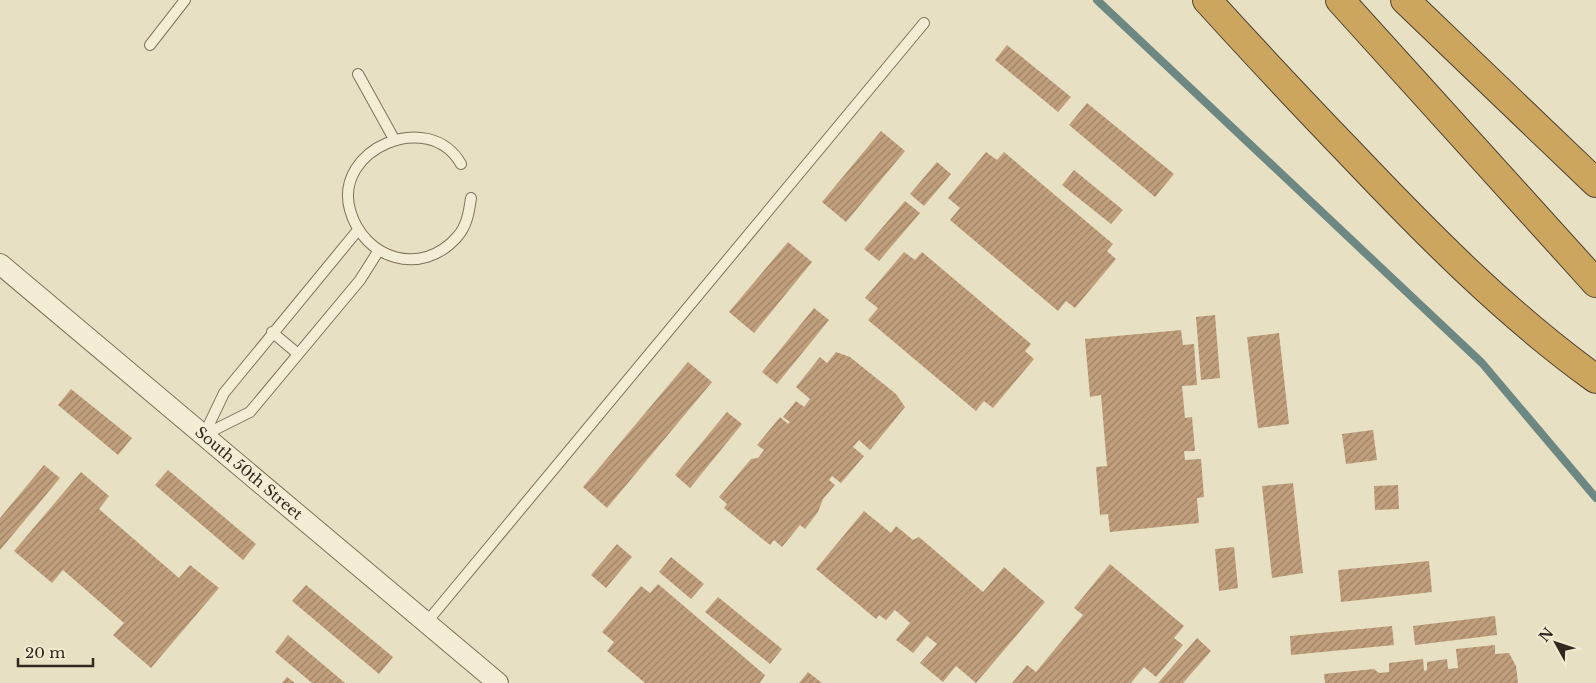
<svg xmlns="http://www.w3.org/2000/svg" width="1596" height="683" viewBox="0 0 1596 683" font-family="'Libre Baskerville',serif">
  <defs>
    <pattern id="building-hatch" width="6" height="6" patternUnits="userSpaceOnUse" patternTransform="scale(1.25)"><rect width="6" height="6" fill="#c19f7d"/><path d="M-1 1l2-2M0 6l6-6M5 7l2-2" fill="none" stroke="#9d8266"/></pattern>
  </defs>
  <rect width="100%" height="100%" fill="#e7e0c3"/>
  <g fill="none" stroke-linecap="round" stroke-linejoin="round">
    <path stroke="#6d8783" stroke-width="8" d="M 1097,0 L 1482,363 L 1596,498"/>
  </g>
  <path fill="url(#building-hatch)" d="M 1007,45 L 1071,97 L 1058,112 L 995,60 Z
    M 1087,103 L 1174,174 L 1155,197 L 1069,125 Z
    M 881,131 L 905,151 L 846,222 L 822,202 Z
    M 986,152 L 997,160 L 1004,152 L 1113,244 L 1107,251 L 1116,259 L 1075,308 L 1066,301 L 1058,311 L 950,220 L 960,208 L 948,198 Z
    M 937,162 L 951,174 L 924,206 L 910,194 Z
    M 1074,170 L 1123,210 L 1111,224 L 1062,185 Z
    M 905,201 L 920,213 L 879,261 L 864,249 Z
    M 788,242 L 812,262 L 754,333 L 729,312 Z
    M 904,252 L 915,260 L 922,252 L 1031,344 L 1025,351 L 1034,359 L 993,408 L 984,401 L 976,411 L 868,320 L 878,308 L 865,298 Z
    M 814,308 L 829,320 L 777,384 L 762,372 Z
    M 1215,315 L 1220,378 L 1201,380 L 1196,317 Z
    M 1181,330 L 1183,345 L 1194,344 L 1197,385 L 1182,386 L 1185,418 L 1192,417 L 1195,451 L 1184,451 L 1185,460 L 1201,459 L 1204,497 L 1197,498 L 1199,523 L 1110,532 L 1108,514 L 1100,515 L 1096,467 L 1107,466 L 1101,395 L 1090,397 L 1085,339 Z
    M 1279,333 L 1289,424 L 1258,428 L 1247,337 Z
    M 836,352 L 850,357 L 896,394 L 905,407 L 870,450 L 859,440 L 853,447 L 864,456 L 841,483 L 832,476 L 829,480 L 835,485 L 823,499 L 818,512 L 805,529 L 800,525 L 782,547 L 774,540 L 770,545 L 724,508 L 727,504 L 719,497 L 751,459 L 758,458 L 764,450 L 757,445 L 780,417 L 788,424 L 790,422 L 783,417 L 796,401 L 804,407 L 810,399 L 796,387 L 820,357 L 827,363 Z
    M 688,362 L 712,382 L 607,508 L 583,487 Z
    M 71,389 L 132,438 L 118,455 L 58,405 Z
    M 727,412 L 742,424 L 690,488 L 675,475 Z
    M 1373,430 L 1377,460 L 1346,464 L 1342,434 Z
    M 44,465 L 60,478 L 0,550 L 0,518 Z
    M 168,470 L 256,544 L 243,560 L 155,485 Z
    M 81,472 L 109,496 L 99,509 L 179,578 L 190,565 L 219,588 L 151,668 L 113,635 L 124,623 L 63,570 L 52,583 L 14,551 Z
    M 1293,483 L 1303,573 L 1272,578 L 1262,486 Z
    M 1398,485 L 1399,509 L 1375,510 L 1374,486 Z
    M 864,511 L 891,533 L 896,526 L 913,540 L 919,537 L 983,592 L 1004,567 L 1045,602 L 976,683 L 956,666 L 943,682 L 920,663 L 937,644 L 927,636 L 913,653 L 896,640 L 910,623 L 895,610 L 886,620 L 879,615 L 876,619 L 816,569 Z
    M 617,544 L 632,557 L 606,588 L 591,575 Z
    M 1234,547 L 1238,588 L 1219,591 L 1215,549 Z
    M 671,557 L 704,584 L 691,599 L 659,572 Z
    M 1429,561 L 1432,592 L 1341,602 L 1338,570 Z
    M 1110,564 L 1184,626 L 1174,638 L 1183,645 L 1156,677 L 1144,667 L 1131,683 L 1012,683 L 1027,665 L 1036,672 L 1083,615 L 1074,608 Z
    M 658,584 L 765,675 L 760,683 L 645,683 L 607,651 L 614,642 L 602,632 L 641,586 L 650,593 Z
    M 306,585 L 393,657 L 379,674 L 292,601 Z
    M 718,597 L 782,649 L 770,664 L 705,612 Z
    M 1495,616 L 1497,635 L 1415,645 L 1413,626 Z
    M 1392,626 L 1394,645 L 1291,655 L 1290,636 Z
    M 288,635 L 345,683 L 312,683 L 275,652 Z
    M 1197,638 L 1211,651 L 1183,683 L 1158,683 Z
    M 1495,645 L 1495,654 L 1509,653 L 1516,666 L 1518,683 L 1325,683 L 1324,674 L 1374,669 L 1379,673 L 1389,672 L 1389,663 L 1423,659 L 1424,671 L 1427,670 L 1427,662 L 1447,659 L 1448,669 L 1458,668 L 1456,649 Z
    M 808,672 L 822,683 L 799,683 Z
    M 287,677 L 295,683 L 282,683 Z"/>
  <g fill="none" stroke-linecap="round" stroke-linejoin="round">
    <g stroke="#7f725c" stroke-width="12">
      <path id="lane" d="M 150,45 L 185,0
        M 358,74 L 394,139
        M 461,164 C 429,108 333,149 350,210 C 364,260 422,277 457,237 C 467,226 469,212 471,198
        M 358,230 L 224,393 L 204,435 L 250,412 L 360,280 L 379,250
        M 272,332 L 298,354
        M 426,623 L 924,23"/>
    </g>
    <g stroke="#7f725c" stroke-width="22">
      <g id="street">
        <path id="s1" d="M 0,264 L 498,683"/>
      </g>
    </g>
    <g stroke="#4d4030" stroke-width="30">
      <path id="highway" d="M 1207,0 C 1255,53 1304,105 1354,157 C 1429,236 1507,315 1596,379
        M 1340,0 L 1596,283
        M 1405,0 L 1596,183"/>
    </g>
    <use href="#lane" stroke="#f3edd5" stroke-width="10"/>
    <use href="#street" stroke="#f3edd5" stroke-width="20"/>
    <use href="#highway" stroke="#cca65e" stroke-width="28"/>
  </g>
  <g text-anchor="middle" stroke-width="4" stroke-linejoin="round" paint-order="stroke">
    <g font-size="15" fill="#31291e" stroke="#f0ead1">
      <text dy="5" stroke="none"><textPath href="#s1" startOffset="325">South 50th Street</textPath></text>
    </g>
  </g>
  <g transform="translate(1556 643) rotate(310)" stroke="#f0ead1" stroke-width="4" paint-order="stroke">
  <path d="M0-4L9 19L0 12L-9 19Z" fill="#31291e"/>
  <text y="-8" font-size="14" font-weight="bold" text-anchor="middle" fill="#31291e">N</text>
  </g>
  <path d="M18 658v8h75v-8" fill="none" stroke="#31291e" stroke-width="2.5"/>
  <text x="25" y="658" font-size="15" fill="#31291e" stroke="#f0ead1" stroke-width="4" paint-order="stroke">20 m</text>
</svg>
